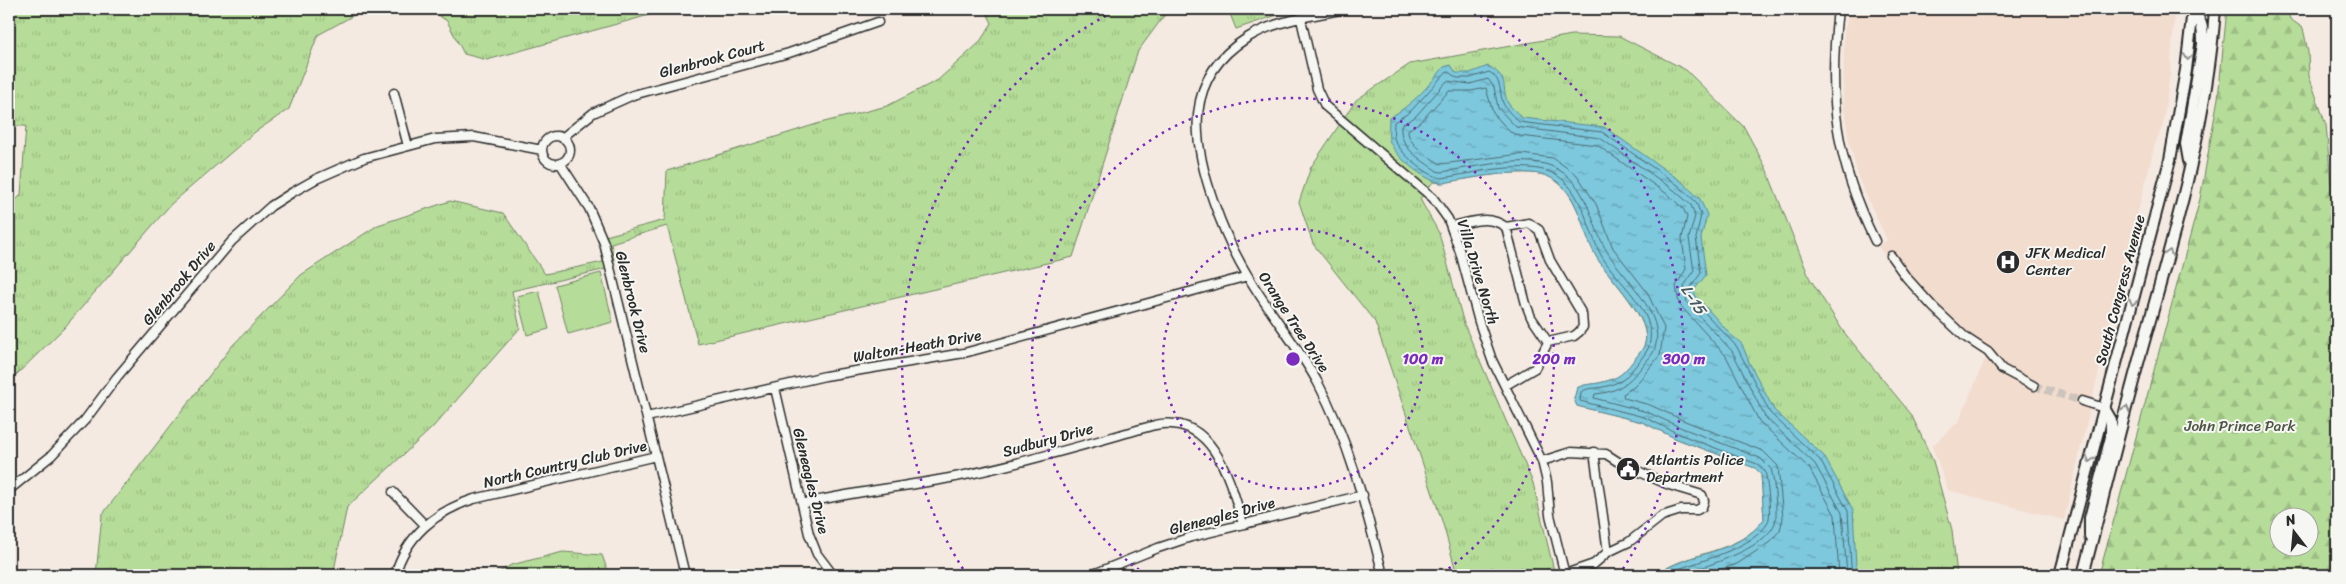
<svg xmlns="http://www.w3.org/2000/svg" width="2346" height="584" viewBox="0 0 2346 584" font-family="Sriracha,sans-serif">
  <defs>
    <pattern id="grass-tufts" width="24" height="20" patternUnits="userSpaceOnUse" patternTransform="scale(1.25)"><rect width="24" height="20" fill="#b5dc98"/><path d="M3 7l-1-3M5 7V3M7 7l1-3M15 17l-1-3M17 17v-4M19 17l1-3" fill="none" stroke="#9cbd83"/></pattern>
    <pattern id="forest-firs" width="22" height="20" patternUnits="userSpaceOnUse" patternTransform="scale(1.25)"><rect width="22" height="20" fill="#b5dc98"/><path d="M5 1l3.5 6h-7zM16 11l3.5 6h-7z" fill="#9cbd83"/></pattern>
    <pattern id="water-ripples" width="26" height="14" patternUnits="userSpaceOnUse" patternTransform="scale(1.25)"><rect width="26" height="14" fill="#7dc8dd"/><path d="M2 4q2-2 4 0t4 0M15 11q2-2 4 0t4 0" fill="none" stroke="#67a3b3"/></pattern>
  </defs>
  <rect width="100%" height="100%" fill="#f4eae2"/>
  <filter id="ink" filterUnits="userSpaceOnUse"><feTurbulence type="fractalNoise" baseFrequency=".02" numOctaves="2"/><feDisplacementMap in="SourceGraphic" scale="10" xChannelSelector="R" yChannelSelector="G"/><feConvolveMatrix kernelMatrix="1 2 1 2 8 2 1 2 1" color-interpolation-filters="sRGB"/></filter>
  <g filter="url(#ink)">
    <path fill="#f2dcce" d="M 1850,9 L 2175,9 L 2170,74 L 2163,125 L 2155,144 L 2112,315 L 2064,520 L 1948,490 L 1932,446 L 1959,421 L 1986,357 L 1932,313 L 1901,279 L 1878,246 L 1887,240 L 1859,180 L 1849,141 L 1843,102 L 1844,32 Z"/>
    <path fill="url(#grass-tufts)" stroke="#708462" d="M 9,9 L 365,9 L 318,35 L 289,109 L 255,132 L 171,204 L 64,328 L 9,382 L 9,207 L 21,195 L 26,126 L 9,126 Z
      M 429,9 L 671,9 L 487,60 L 464,54 L 447,21 Z
      M 985,9 L 1169,9 L 1138,51 L 1073,257 L 698,344 L 667,226 L 611,243 L 615,267 L 512,291 L 520,328 L 432,428 L 347,507 L 333,575 L 96,575 L 102,515 L 232,346 L 301,275 L 378,225 L 450,201 L 503,213 L 545,274 L 603,262 L 598,238 L 665,220 L 667,171 L 820,123 L 887,106 L 938,80 L 979,43 L 992,23 Z
      M 1228,9 L 1304,9 L 1283,13 L 1236,29 Z
      M 1572,35 L 1619,36 L 1686,70 L 1744,127 L 1766,168 L 1809,277 L 1843,331 L 1911,414 L 1933,461 L 1952,530 L 1957,575 L 1656,575 C 1688,550 1738,555 1764,519 L 1761,474 L 1755,468 L 1677,439 L 1642,422 L 1577,406 L 1574,399 L 1577,388 C 1586,383 1593,385 1603,382 C 1608,381 1616,378 1620,375 C 1625,372 1642,351 1644,346 C 1655,321 1609,278 1597,258 C 1581,232 1580,190 1547,176 C 1523,167 1468,179 1442,183 L 1433,182 L 1420,199 L 1439,233 L 1464,324 L 1533,483 L 1555,575 L 1457,575 L 1443,524 L 1375,322 L 1313,244 L 1299,202 L 1311,167 L 1356,100 L 1410,64 Z
      M 563,552 L 602,555 L 609,575 L 494,575 L 511,565 Z"/>
    <path fill="url(#forest-firs)" stroke="#708462" fill-rule="evenodd" d="M 2227,9 L 2287,9 L 2290,19 L 2303,28 L 2308,52 L 2309,76 L 2326,125 L 2331,183 L 2337,188 L 2337,575 L 2099,575 L 2200,199 L 2218,98 ZM 2278,516 L 2308,516 L 2308,546 L 2278,546 Z"/>
    <path fill="#b5dc98" stroke="#708462" d="M 601,273 L 613,322 L 568,334 L 555,285 Z
      M 539,291 L 549,329 L 527,335 L 517,296 Z"/>
    <path fill="url(#water-ripples)" stroke="#5c8996" d="M 1451,65 L 1456,73 L 1470,73 L 1488,66 C 1511,79 1500,85 1508,103 C 1511,108 1518,113 1522,118 L 1604,127 L 1681,181 L 1700,199 L 1707,215 L 1701,238 L 1706,275 L 1694,290 L 1696,296 L 1730,334 L 1742,344 L 1749,362 L 1774,410 L 1824,456 L 1853,510 L 1856,566 L 1858,575 L 1656,575 C 1688,551 1739,555 1764,519 L 1761,474 L 1755,468 L 1677,439 L 1642,422 L 1577,406 L 1574,399 L 1577,388 C 1586,383 1593,385 1603,382 C 1608,381 1616,378 1620,375 C 1625,372 1642,351 1644,346 C 1656,321 1609,278 1597,258 C 1581,232 1580,189 1547,176 C 1523,167 1468,179 1442,183 C 1425,181 1393,156 1389,139 C 1388,133 1389,124 1389,118 C 1412,105 1427,88 1444,67 Z"/>
    <g fill="none" stroke-linecap="round" stroke-linejoin="round">
      <path stroke="#4c6a72" stroke-width="1" d="M 1664,575 L 1669,572 C 1694,563 1757,547 1768,522 C 1772,514 1767,481 1765,471 L 1757,464 L 1679,434 L 1644,417 L 1580,401 L 1581,392 C 1588,387 1595,389 1603,387 C 1609,386 1619,382 1624,379 C 1629,374 1648,352 1649,346 C 1659,312 1615,280 1601,255 C 1587,229 1581,181 1547,171 C 1517,162 1473,173 1442,178 C 1427,176 1399,153 1394,138 C 1393,133 1394,126 1394,122 L 1410,112 L 1447,71 L 1457,78 L 1470,78 L 1489,72 C 1502,79 1499,91 1503,103 C 1506,110 1514,117 1519,122 L 1602,132 L 1678,185 L 1696,202 L 1701,215 L 1696,238 L 1701,273 L 1690,288 L 1691,298 L 1737,347 L 1770,413 L 1820,460 L 1848,511 L 1851,566 L 1853,575
        M 1678,575 C 1703,567 1765,550 1775,523 C 1778,514 1774,478 1771,469 L 1760,458 L 1682,428 L 1647,412 L 1594,398 L 1595,394 C 1618,392 1627,384 1642,367 C 1646,361 1653,355 1655,348 C 1666,314 1624,279 1608,253 C 1589,224 1590,182 1551,166 C 1524,155 1470,168 1441,172 L 1437,171 C 1420,159 1399,148 1401,125 L 1415,117 L 1447,81 L 1470,84 L 1488,79 L 1494,87 L 1498,108 L 1516,127 L 1600,138 L 1674,190 L 1691,205 L 1695,216 L 1689,238 L 1694,271 L 1684,286 L 1687,303 L 1732,351 L 1765,417 L 1815,464 L 1842,513 L 1847,575
        M 1702,575 L 1737,564 L 1770,542 L 1780,530 L 1783,518 L 1778,466 L 1763,451 L 1685,421 L 1650,405 L 1624,398 L 1623,394 L 1634,387 L 1660,355 L 1664,328 L 1647,292 L 1613,248 L 1596,204 L 1577,175 L 1553,158 L 1521,154 L 1441,164 C 1430,158 1407,144 1408,130 L 1420,122 L 1449,91 L 1471,91 L 1486,88 L 1493,113 L 1510,132 L 1520,136 L 1597,145 L 1670,196 L 1684,210 L 1687,217 L 1682,238 L 1686,269 L 1676,286 L 1679,304 L 1726,356 L 1759,421 L 1809,468 L 1835,515 L 1839,575"/>
      <path stroke="#ccc4bd" stroke-width="8" stroke-dasharray="8 4" stroke-linecap="butt" d="M 2034,386 L 2082,401"/>
      <g stroke="#2b2b2b" stroke-width="11">
        <path id="street" d="M 1345,9 C 1313,16 1275,20 1247,38 C 1183,78 1192,141 1214,203 C 1223,229 1235,255 1249,278 C 1270,314 1298,346 1318,383 C 1350,443 1366,509 1383,575
          M 1838,9 C 1828,98 1835,160 1875,241
          M 1301,19 L 1317,89 L 1325,106 L 1433,198 L 1448,219 L 1460,252 L 1479,322 L 1492,360 L 1542,461 L 1547,482 L 1550,515 L 1565,575
          M 394,93 L 408,146
          M542 150a14 14 0 1 1 28 0a14 14 0 1 1-28 0Z
          M 562,138 L 593,113 L 633,95 L 789,53 L 878,22
          M 560,163 L 589,208 L 604,243 L 685,575
          M 1452,226 C 1472,222 1488,214 1506,227 L 1529,223 L 1539,230 L 1550,260 L 1582,314 L 1583,327 L 1579,332 L 1574,336 L 1548,342 L 1535,368 L 1506,385
          M 1506,227 L 1526,304 L 1531,317 L 1548,342
          M 1891,256 L 1906,277 L 1933,307 L 1965,337 L 1988,352 L 2002,369 L 2034,386
          M 775,388 L 809,534 L 817,554 L 833,575
          M 2082,401 L 2104,408
          M 647,417 L 825,376 L 964,353 L 1248,276
          M 1594,452 L 1608,552
          M 1542,461 L 1571,452 L 1606,454 L 1620,463 L 1669,485 L 1702,495 L 1704,501 L 1702,507 L 1697,510 L 1681,510 L 1662,516 L 1629,542 L 1608,552 L 1594,564 L 1565,574
          M 9,490 L 51,456 L 85,420 L 117,377 L 232,241 L 271,206 L 293,192 L 316,179 L 364,158 L 435,139 L 474,137 L 542,150
          M 393,492 L 425,525
          M 802,504 C 854,491 907,487 960,476 C 1025,463 1090,443 1155,425 C 1214,413 1230,481 1243,524
          M 395,575 C 406,536 436,511 474,499 L 656,456
          M 1091,575 L 1158,548 L 1191,537 L 1363,495"/>
      </g>
      <g stroke="#2b2b2b" stroke-width="14">
        <path id="secondary" d="M 2189,161 L 2186,144 L 2203,44 C 2203,30 2203,22 2193,11
          M 2090,536 L 2090,518 L 2111,437 L 2111,420 L 2104,408
          M 2060,575 L 2170,160 L 2186,70 L 2193,9
          M 2083,575 C 2103,498 2122,421 2143,345 C 2174,235 2207,123 2215,9"/>
      </g>
      <use href="#street" stroke="#f6f6f2" stroke-width="8"/>
      <use href="#secondary" stroke="#f6f6f2" stroke-width="10"/>
    </g>
    <defs><path id="oneway-chevron" d="M-2-3.5L2.5 0L-2 3.5" fill="none" stroke-width="1.6" stroke-linecap="round" stroke-linejoin="round" transform="scale(1.25)"/></defs>
    <g stroke="#90908e">
      <use href="#oneway-chevron" transform="translate(2188 57) rotate(97)"/>
      <use href="#oneway-chevron" transform="translate(2169 253) rotate(-74)"/>
      <use href="#oneway-chevron" transform="translate(2133 302) rotate(104)"/>
      <use href="#oneway-chevron" transform="translate(2126 409) rotate(-76)"/>
      <use href="#oneway-chevron" transform="translate(2090 459) rotate(105)"/>
    </g>
  </g>
  <g fill="none" stroke="#7b2cbf" stroke-width="2.5" stroke-dasharray="2.5 5">
    <circle cx="1293" cy="359" r="130"/>
    <path d="M1145 574A261 261 0 1 1 1441 574"/>
    <path d="M967 575A391 391 0 0 1 1119 9M1467 9A391 391 0 0 1 1619 575"/>
  </g>
  <defs>
    <g id="hospital-disc" transform="scale(1.25)"><circle r="9.5" fill="#2b2b2b" stroke="#f6f6f2"/><path d="M-5-5h3v3.5h4V-5h3V5h-3V1.5h-4V5h-3Z" fill="#fff"/></g>
    <g id="civic-disc" transform="scale(1.25)"><circle r="9.5" fill="#2b2b2b" stroke="#f6f6f2"/><path d="M-.6-6.5H3V-4.5H.6V-3L4-1V1h2V6H-6V1h2V-1L-.6-3ZM-1.2 2.5V6h2.4V2.5Z" fill="#fff"/></g>
  </defs>
  <g fill-rule="evenodd">
    <use href="#hospital-disc" x="2008" y="262"/>
    <use href="#civic-disc" x="1628" y="469"/>
  </g>
  <g text-anchor="middle" stroke-width="4" stroke-linejoin="round" paint-order="stroke">
    <g font-size="15" fill="#2b2b2b" stroke="#f6f6f2">
      <text transform="translate(712 59) rotate(-15)" y="5">Glenbrook Court</text>
      <text transform="translate(1478 272) rotate(73)" y="5">Villa Drive North</text>
      <text transform="translate(179 283) rotate(-50)" y="5">Glenbrook Drive</text>
      <text transform="translate(2120 290) rotate(-75)" y="5">South Congress Avenue</text>
      <text transform="translate(633 302) rotate(76)" y="5">Glenbrook Drive</text>
      <text transform="translate(1294 322) rotate(57)" y="5">Orange Tree Drive</text>
      <text transform="translate(917 346) rotate(-10)" y="5">Walton-Heath Drive</text>
      <text transform="translate(1048 440) rotate(-15)" y="5">Sudbury Drive</text>
      <text transform="translate(565 464) rotate(-13)" y="5">North Country Club Drive</text>
      <text transform="translate(811 481) rotate(76)" y="5">Gleneagles Drive</text>
      <text transform="translate(1222 516) rotate(-15)" y="5">Gleneagles Drive</text>
    </g>
    <g font-size="15" fill="#2b2b2b" stroke="#f6f6f2" text-anchor="start">
      <text x="2026" y="258">JFK Medical<tspan x="2026" dy="17">Center</tspan></text>
      <text x="1646" y="465">Atlantis Police<tspan x="1646" dy="17">Department</tspan></text>
    </g>
    <g font-size="15" fill="#4e5746" stroke="#f6f6f2">
      <text x="2240" y="431">John Prince Park</text>
    </g>
    <g font-size="16" font-style="italic" fill="#445a60" stroke="#f6f6f2">
      <text transform="translate(1694 299) rotate(57)" y="6">L-15</text>
    </g>
  </g>
  <circle cx="1293" cy="359" r="8" fill="#7b2cbf" stroke="#f6f6f2" stroke-width="2.5"/>
  <g font-size="15" text-anchor="middle" font-weight="bold" fill="#7b2cbf" stroke="#f6f6f2" stroke-width="4" stroke-linejoin="round" paint-order="stroke">
    <text x="1423" y="364">100 m</text>
    <text x="1554" y="364">200 m</text>
    <text x="1684" y="364">300 m</text>
  </g>
  <rect width="2346" height="584" fill="none" stroke="#f6f6f2" stroke-width="30"/>
  <rect x="15" y="15" width="2316" height="554" fill="none" stroke="#2b2b2b" stroke-width="2" filter="url(#ink)"/>
  <g transform="translate(2294 532) rotate(344)"><circle r="24" fill="#f6f6f2" stroke="#a5a5a2"/>
  <path d="M0-4L9 19L0 12L-9 19Z" fill="#2b2b2b"/>
  <text y="-8" font-size="14" font-weight="bold" text-anchor="middle" fill="#2b2b2b">N</text>
  </g>
</svg>
